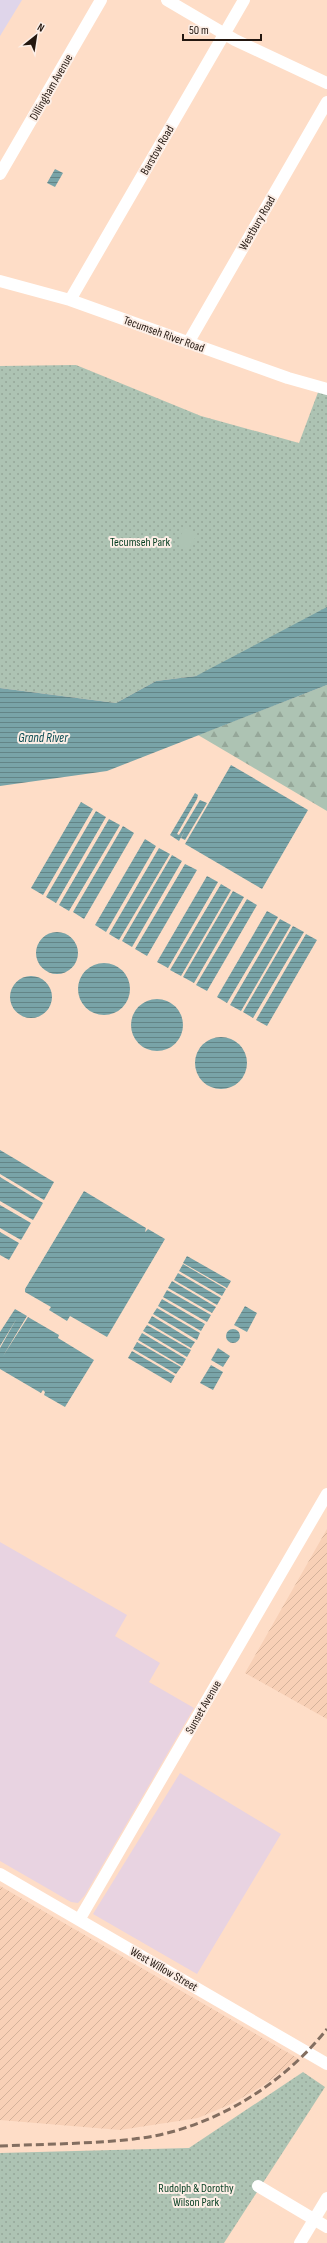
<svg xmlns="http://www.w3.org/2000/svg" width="327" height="2243" viewBox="0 0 327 2243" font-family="'Sofia Sans Condensed',sans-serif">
  <defs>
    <pattern id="industrial-furrows" width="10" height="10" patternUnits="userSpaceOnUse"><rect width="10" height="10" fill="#f8d0b6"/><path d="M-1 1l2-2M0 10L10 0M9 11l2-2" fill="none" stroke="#d4b29b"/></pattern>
    <pattern id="forest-firs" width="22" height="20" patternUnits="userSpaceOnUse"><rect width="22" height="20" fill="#adc3b3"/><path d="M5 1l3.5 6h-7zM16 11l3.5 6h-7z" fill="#95a799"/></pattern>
    <pattern id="park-dots" width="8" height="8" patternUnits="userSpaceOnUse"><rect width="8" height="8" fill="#adc3b3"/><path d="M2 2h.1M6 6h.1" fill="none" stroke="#95a799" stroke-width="1.8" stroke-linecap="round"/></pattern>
    <pattern id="water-rules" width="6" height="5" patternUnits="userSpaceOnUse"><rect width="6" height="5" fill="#79a4a8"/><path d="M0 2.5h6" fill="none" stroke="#638587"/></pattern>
  </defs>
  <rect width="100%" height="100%" fill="#feddc7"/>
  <path fill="#e8d3e1" d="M 0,1542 L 127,1615 L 115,1636 L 160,1663 L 149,1682 L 194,1708 L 85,1895 L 78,1903 L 71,1902 L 0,1861 Z
    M 180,1773 L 281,1834 L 197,1974 L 93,1914 Z"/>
  <path fill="url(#industrial-furrows)" d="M 327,1529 L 327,1719 L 245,1673 Z
    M 0,1886 L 299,2059 L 261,2087 L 231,2104 L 198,2118 L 120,2130 L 0,2120 Z"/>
  <path fill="#dfd5ea" d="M 0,0 L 22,0 L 0,36 Z"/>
  <path fill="url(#forest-firs)" d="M 327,685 L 327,811 L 198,735 Z"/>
  <path fill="url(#park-dots)" d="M 76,365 L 201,416 L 299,443 L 320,387 L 327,389 L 327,619 L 196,676 L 156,681 L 116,703 L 0,688 L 0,366 Z
    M 303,2072 L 325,2087 L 224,2243 L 0,2243 L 0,2153 L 189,2148 Z"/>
  <path fill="#adc3b3" d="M 185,527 L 197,534 L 189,550 L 176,544 Z"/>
  <path fill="url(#water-rules)" d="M 55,169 L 63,173 L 55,187 L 47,183 Z
    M 327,607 L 327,685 L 107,771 L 0,786 L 0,688 L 116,703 L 156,681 L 196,676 Z
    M 231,765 L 308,810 L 262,889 L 185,844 Z
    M 195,793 L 198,795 L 197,799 L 177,834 L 179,835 L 200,800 L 207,803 L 185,840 L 181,838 L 185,830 L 179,841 L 170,835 Z
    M 81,802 L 93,809 L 43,895 L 31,888 Z
    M 96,811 L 106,817 L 56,903 L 46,897 Z
    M 109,819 L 120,825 L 69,911 L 59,905 Z
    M 123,826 L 134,833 L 84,919 L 73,912 Z
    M 145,839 L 156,846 L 106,932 L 95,925 Z
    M 159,848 L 170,854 L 119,940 L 109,934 Z
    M 172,855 L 182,861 L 132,947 L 122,941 Z
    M 185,864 L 197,870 L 147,956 L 135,949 Z
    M 207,876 L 218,882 L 168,968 L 157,962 Z
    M 221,884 L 231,890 L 181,976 L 170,970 Z
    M 233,891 L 244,897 L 194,983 L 183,977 Z
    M 247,899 L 257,905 L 207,991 L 196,985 Z
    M 267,911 L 278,917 L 227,1003 L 217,997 Z
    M 280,919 L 291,925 L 241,1011 L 230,1005 Z
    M 293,926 L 304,932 L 253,1018 L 243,1012 Z
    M36 953a21 21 0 1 1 42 0a21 21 0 1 1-42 0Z
    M 306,934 L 317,940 L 267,1026 L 256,1020 Z
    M78 989a26 26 0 1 1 52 0a26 26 0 1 1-52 0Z
    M10 997a21 21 0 1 1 42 0a21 21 0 1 1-42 0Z
    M131 1025a26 26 0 1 1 52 0a26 26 0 1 1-52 0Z
    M195 1063a26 26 0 1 1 52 0a26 26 0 1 1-52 0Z
    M 0,1150 L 54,1182 L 44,1200 L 0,1174 Z
    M 0,1177 L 43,1203 L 33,1220 L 0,1201 Z
    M 84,1191 L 146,1228 L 145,1232 L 148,1229 L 165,1239 L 107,1337 L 70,1316 L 67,1321 L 49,1310 L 51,1307 L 25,1292 L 25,1289 Z
    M 0,1205 L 31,1223 L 21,1240 L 0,1228 Z
    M 0,1232 L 19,1243 L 9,1260 L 0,1255 Z
    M 187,1256 L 231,1281 L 227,1288 L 183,1263 Z
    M 183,1264 L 226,1289 L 222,1296 L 179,1271 Z
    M 178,1273 L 221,1298 L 217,1305 L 174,1280 Z
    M 172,1281 L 216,1307 L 212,1313 L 168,1288 Z
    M 167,1290 L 211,1315 L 207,1322 L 163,1297 Z
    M 162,1299 L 205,1324 L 201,1331 L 158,1306 Z
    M 245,1306 L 257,1313 L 247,1332 L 234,1325 Z
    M 157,1308 L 200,1333 L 197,1340 L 153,1314 Z
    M 15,1309 L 27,1316 L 3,1356 L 28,1317 L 59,1335 L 58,1338 L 94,1360 L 65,1407 L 44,1395 L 45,1392 L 43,1390 L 41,1393 L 0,1369 L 0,1348 L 17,1318 L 0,1346 L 0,1332 Z
    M 152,1316 L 195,1342 L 191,1348 L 148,1323 Z
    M 147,1325 L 191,1350 L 187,1357 L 143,1331 Z
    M226 1336a7 7 0 1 1 14 0a7 7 0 1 1-14 0Z
    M 142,1333 L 186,1359 L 182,1366 L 138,1340 Z
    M 137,1342 L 181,1367 L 176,1374 L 133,1349 Z
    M 218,1348 L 230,1356 L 223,1367 L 211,1360 Z
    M 132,1351 L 175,1376 L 171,1383 L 128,1358 Z
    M 211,1365 L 223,1372 L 213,1390 L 200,1383 Z"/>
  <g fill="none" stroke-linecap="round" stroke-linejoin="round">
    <path stroke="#fff" stroke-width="12" d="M 167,0 L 235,40 L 327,83
      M 0,174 L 101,0
      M 0,281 L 70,300 L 288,378 L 327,389
      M 70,300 L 244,0
      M 188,343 L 327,102
      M 0,1874 L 327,2064
      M 79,1920 L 327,1494
      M 258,2186 L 327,2227
      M 300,2243 L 327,2198"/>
    <path stroke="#836e60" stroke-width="3" stroke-dasharray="8 4" stroke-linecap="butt" d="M 0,2146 C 44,2144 89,2144 134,2139 C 208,2131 281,2087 327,2029"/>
  </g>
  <g text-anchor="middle" stroke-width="4" stroke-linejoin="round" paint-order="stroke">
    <g font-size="12" fill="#231710" stroke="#fceee6">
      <text transform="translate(51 87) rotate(-60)" y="4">Dillingham Avenue</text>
      <text transform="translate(157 150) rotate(-60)" y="4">Barstow Road</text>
      <text transform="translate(257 223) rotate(-60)" y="4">Westbury Road</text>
      <text transform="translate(164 334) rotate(20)" y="4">Tecumseh River Road</text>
      <text transform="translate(203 1707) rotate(-60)" y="4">Sunset Avenue</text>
      <text transform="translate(164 1969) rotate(30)" y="4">West Willow Street</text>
    </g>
    <g font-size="12" fill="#053d20" stroke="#fceee6">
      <text x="140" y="546">Tecumseh Park</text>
      <text x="196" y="2192">Rudolph &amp; Dorothy<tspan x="196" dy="14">Wilson Park</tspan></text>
    </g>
    <g font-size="13" font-style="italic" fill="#094b51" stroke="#fceee6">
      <text x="43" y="742">Grand River</text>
    </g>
  </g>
  <g transform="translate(36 36) rotate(30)" stroke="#fceee6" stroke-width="3" paint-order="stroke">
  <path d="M0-3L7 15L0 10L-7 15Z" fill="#231710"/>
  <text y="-6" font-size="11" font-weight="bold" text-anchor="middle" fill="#231710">N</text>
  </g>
  <path d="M183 34v6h78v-6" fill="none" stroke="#231710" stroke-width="2"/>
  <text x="189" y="34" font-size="12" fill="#231710" stroke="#fceee6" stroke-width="3" paint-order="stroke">50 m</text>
</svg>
